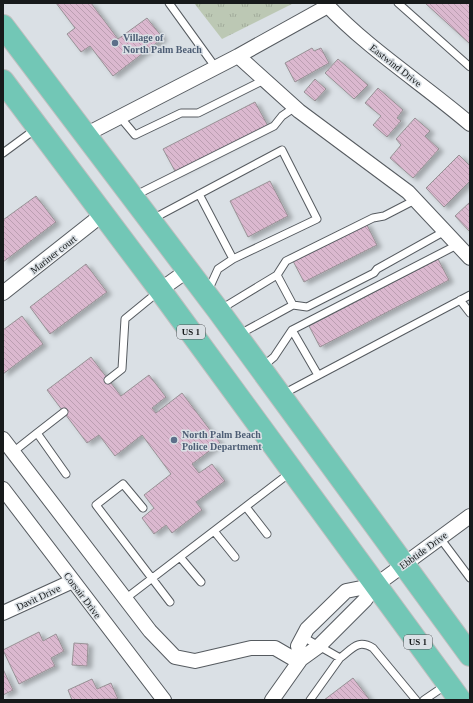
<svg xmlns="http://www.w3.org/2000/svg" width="473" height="703" viewBox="0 0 473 703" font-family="'Times New Roman',serif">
  <defs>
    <pattern id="park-tufts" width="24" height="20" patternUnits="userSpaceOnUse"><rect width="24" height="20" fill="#bcc8b4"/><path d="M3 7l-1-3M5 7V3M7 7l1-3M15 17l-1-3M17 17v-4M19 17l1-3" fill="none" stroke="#a1ab9a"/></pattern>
    <pattern id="building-back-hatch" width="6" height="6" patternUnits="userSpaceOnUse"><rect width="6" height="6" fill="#dbb8cf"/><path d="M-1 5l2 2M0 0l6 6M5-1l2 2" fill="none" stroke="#bb9eb1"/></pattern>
    <filter id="shadow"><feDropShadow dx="4.5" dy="2.5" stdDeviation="2" flood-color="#0004"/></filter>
  </defs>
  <rect width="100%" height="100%" fill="#dae0e5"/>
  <path fill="url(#park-tufts)" d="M 194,3 L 294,3 L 222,39 Z"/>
  <path fill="url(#building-back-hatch)" stroke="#979195" filter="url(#shadow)" d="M 56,3 L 91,3 L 118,39 L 147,18 L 163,38 L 113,76 L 90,46 L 81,52 L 67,34 L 75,28 Z
    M 425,3 L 470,3 L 470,44 Z
    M 312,48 L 314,51 L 321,48 L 329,63 L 295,82 L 285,63 Z
    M 338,59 L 368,85 L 354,99 L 325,73 Z
    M 315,79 L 326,89 L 315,101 L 304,92 Z
    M 378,88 L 403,110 L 397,118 L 401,121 L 387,137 L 373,125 L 381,116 L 365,103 Z
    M 255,102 L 268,126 L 176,173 L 163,149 Z
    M 415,118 L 430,131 L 425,136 L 439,149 L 413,178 L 390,158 L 401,145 L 396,139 Z
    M 459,155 L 470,166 L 470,181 L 444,207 L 426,188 Z
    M 270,181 L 288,216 L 248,237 L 230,201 Z
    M 36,196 L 56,222 L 3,262 L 3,220 Z
    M 470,202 L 470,232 L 455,216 Z
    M 366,223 L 377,245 L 304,282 L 293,261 Z
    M 438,259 L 449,280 L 320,347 L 309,326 Z
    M 86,264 L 107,292 L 50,334 L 30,307 Z
    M 22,316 L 43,344 L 3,374 L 3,330 Z
    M 91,357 L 121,396 L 149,375 L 166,397 L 152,408 L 156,413 L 182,393 L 220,443 L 192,464 L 199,473 L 212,464 L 225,481 L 196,502 L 202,510 L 172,533 L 166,525 L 154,534 L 142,518 L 154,508 L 144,495 L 171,474 L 142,435 L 115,456 L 99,435 L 87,443 L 47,390 Z
    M 39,632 L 43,641 L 56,634 L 64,651 L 51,658 L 55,666 L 19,684 L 3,650 Z
    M 74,643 L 88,644 L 87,666 L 72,665 Z
    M 3,669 L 13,690 L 3,695 Z
    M 353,678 L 370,700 L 324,700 Z
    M 92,679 L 97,689 L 111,683 L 118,699 L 72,700 L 68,690 Z"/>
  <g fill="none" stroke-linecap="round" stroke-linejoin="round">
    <g stroke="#565b60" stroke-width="9">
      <path id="service" d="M 169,3 L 216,68
        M 398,3 L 470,67
        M 120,117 L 135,135 L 181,113 L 198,113 L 264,80
        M 3,153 L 37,128
        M 199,194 L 233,259
        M 134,196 L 274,126 L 282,116 L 295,107
        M 154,223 L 160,215 L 282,150 L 317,219 L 233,259 L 218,269 L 208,291
        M 277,275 L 286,261 L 373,218 L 384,216 L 415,200
        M 460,300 L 470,313
        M 293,305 L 307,307 L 374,273 L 377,269 L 445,231
        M 221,309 L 277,275 L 293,305 L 238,335
        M 292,330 L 318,375
        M 262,367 L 274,357 L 292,330 L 457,245
        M 108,380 L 122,369 L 125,319 L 158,292
        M 283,394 L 470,295
        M 37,433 L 64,412
        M 13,452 L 37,433 L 66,474
        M 246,507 L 267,534
        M 143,508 L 123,484 L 96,505 L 170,602
        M 214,531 L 235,557
        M 440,538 L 470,578
        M 180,557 L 201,582
        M 125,599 L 291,472
        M 303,637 L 340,658 C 353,648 358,639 373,648 L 416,700
        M 310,700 L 340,658
        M 424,700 L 446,685"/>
    </g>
    <g stroke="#565b60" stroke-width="16">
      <path id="minor" d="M 325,3 C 368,49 422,83 470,124
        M 238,56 L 299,111 L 408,192 L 470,258
        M 85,135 L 238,56 L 328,6
        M 160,290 L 188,270
        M 3,293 L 103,214
        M 3,439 L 150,631 L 175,657 L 195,661 L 251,648 L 275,648 L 299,662
        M 3,489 L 164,700
        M 3,613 L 73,581
        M 301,659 L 298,646 L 307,629 L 346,591 L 376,585
        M 272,700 L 301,659 L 319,646 L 365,600 L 376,585 L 470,516"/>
    </g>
    <g stroke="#bebfbf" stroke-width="24">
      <path id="primary" d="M 3,26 L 218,310 L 470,655
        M 3,81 L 160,290 L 460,700"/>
    </g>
    <use href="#service" stroke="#fff" stroke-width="7"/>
    <use href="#minor" stroke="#fff" stroke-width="14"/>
    <use href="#primary" stroke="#72c7b6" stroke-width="22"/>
  </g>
  <g fill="#5c6f8a" stroke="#dae0e5" stroke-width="1.5">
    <circle cx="115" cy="43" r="4"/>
    <circle cx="174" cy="440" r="4"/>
  </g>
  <g text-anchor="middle" stroke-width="3" stroke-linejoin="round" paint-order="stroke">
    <g fill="#dae0e5" stroke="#525558" stroke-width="1">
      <rect x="177" y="325" width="28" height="14" rx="3"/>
      <rect x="404" y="635" width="28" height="14" rx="3"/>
    </g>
    <g font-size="9" font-weight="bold" fill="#171a1b">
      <text x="191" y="335">US 1</text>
      <text x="418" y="645">US 1</text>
    </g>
    <g font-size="10" font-weight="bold" fill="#4e5e75" stroke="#dae0e5" text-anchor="start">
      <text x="123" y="41">Village of<tspan x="123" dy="12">North Palm Beach</tspan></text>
      <text x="182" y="438">North Palm Beach<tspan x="182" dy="12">Police Department</tspan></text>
    </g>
    <g font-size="10" fill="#171a1b" stroke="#dae0e5">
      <text transform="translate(396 65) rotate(38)" y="4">Eastwind Drive</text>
      <text transform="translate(53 254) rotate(-38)" y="4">Mariner court</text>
      <text transform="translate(423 550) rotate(-36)" y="4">Ebbtide Drive</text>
      <text transform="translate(83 595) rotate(53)" y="4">Corsair Drive</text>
      <text transform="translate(38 597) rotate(-25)" y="4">Davit Drive</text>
    </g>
  </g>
  <rect width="473" height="703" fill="none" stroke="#171a1b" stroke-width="8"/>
</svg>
